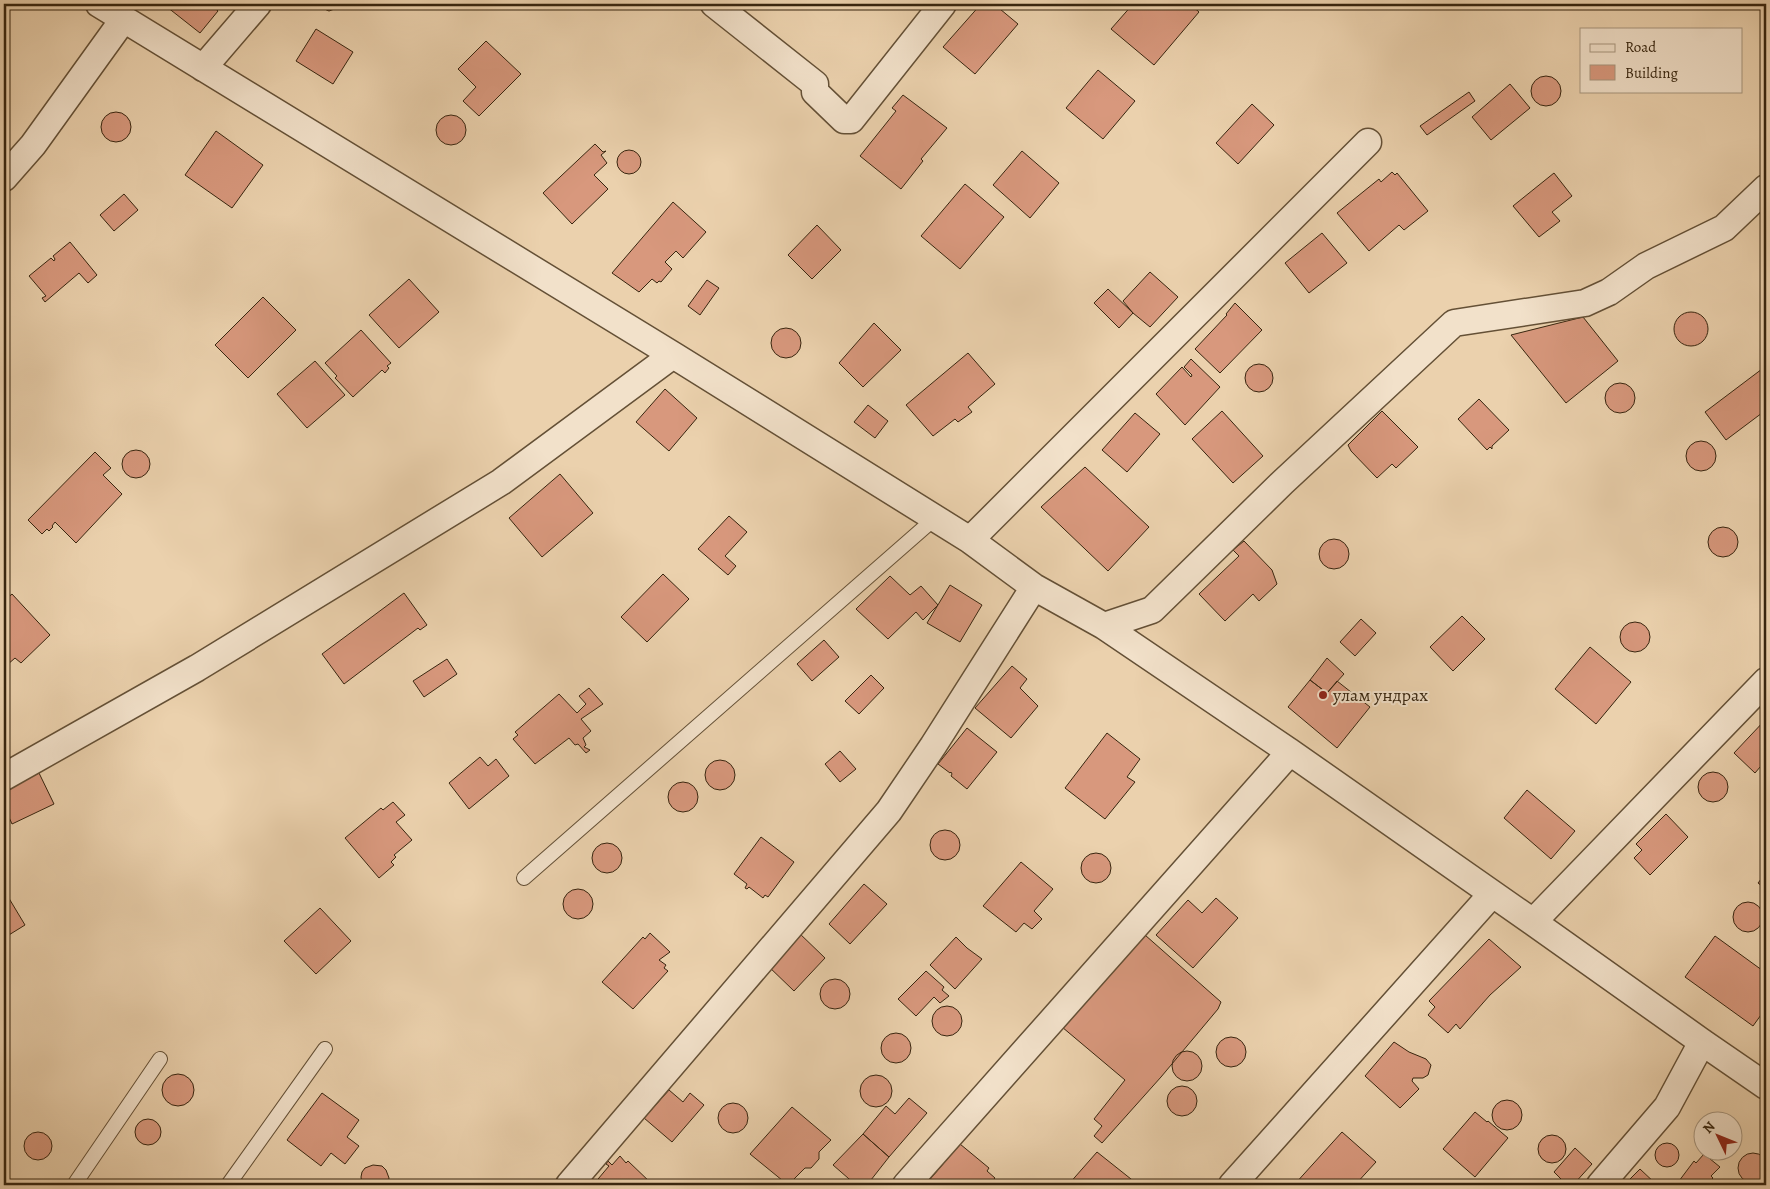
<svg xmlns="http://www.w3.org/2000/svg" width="1770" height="1189" viewBox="0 0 1770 1189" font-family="Alegreya,serif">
  <rect width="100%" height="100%" fill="#ebd1ad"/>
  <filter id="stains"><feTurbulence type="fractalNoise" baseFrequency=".004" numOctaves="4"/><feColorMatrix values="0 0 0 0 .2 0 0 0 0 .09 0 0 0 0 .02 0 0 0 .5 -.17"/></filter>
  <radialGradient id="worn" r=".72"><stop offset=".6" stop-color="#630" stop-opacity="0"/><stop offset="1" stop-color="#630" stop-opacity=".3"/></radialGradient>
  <path fill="#d8987d" stroke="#37250f" d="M 170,4 L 210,4 L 218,11 L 200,33 L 167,7 Z
    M 318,4 L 341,4 L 337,8 L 329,11 L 322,8 Z
    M 981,4 L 994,4 L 1018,24 L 975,74 L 943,47 Z
    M 1133,4 L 1190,4 L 1199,12 L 1154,65 L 1111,29 Z
    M 316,29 L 353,52 L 333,84 L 296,61 Z
    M 486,41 L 521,74 L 479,116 L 463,101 L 476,87 L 458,69 Z
    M 1098,70 L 1135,101 L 1103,139 L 1066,108 Z
    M1531 91a15 15 0 1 1 30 0a15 15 0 1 1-30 0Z
    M 1510,84 L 1530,108 L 1491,140 L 1472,117 Z
    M 1469,92 L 1475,101 L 1427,135 L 1420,126 Z
    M 903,95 L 947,128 L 921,159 L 923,161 L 901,189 L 860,156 L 896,111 L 892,108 Z
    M 1252,104 L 1274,125 L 1238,164 L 1216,143 Z
    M101 127a15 15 0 1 1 30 0a15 15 0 1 1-30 0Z
    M436 130a15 15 0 1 1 30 0a15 15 0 1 1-30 0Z
    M 216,131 L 263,165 L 232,208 L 185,175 Z
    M 595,144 L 603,152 L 606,151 L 601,155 L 607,163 L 594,175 L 608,189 L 572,224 L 543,193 Z
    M617 162a12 12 0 1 1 24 0a12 12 0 1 1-24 0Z
    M 1022,151 L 1059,183 L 1030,218 L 993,185 Z
    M 1392,172 L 1395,175 L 1397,173 L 1428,211 L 1404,230 L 1399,225 L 1369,251 L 1337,213 L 1379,179 L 1381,182 Z
    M 1554,173 L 1572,196 L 1552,212 L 1560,221 L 1539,237 L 1513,206 Z
    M 965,184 L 1004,217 L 960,269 L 921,236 Z
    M 124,194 L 138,210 L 114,231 L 100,215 Z
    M 673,202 L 706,232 L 683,258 L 676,251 L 665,262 L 672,269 L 661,282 L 659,281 L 657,283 L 652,279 L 639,292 L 612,273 Z
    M 817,225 L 841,250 L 812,279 L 788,255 Z
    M 1322,233 L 1347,263 L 1309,293 L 1285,263 Z
    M 70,242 L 97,275 L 88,283 L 79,273 L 45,302 L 42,298 L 46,296 L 29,276 L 51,258 L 54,261 L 55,259 L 53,256 Z
    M 1150,272 L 1178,297 L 1150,327 L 1133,313 L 1123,301 Z
    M 409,279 L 439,312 L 399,348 L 369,315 Z
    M 707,280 L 719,288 L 700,315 L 688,306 Z
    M 1108,289 L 1133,313 L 1119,328 L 1094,303 Z
    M 263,297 L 296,330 L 248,378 L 215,345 Z
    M 1235,303 L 1262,330 L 1220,373 L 1195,349 L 1227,315 L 1226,314 Z
    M1674 329a17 17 0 1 1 34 0a17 17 0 1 1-34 0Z
    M 1583,317 L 1618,361 L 1566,403 L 1511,335 Z
    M 874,323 L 901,350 L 863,387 L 839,363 Z
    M771 343a15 15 0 1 1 30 0a15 15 0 1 1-30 0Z
    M 361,330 L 391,363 L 387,366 L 389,368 L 385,373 L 382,370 L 353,397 L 335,378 L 337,376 L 325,363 Z
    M 968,353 L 995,384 L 968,407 L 972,412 L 958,422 L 955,419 L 933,436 L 906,405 Z
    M 1191,359 L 1220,387 L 1185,425 L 1156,394 L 1182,367 L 1191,377 L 1192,375 L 1184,367 Z
    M 315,361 L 345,395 L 307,428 L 277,394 Z
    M1245 378a14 14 0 1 1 28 0a14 14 0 1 1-28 0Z
    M 1766,366 L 1766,410 L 1726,440 L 1705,412 Z
    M1605 398a15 15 0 1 1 30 0a15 15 0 1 1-30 0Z
    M 665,389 L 697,418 L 669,451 L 636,422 Z
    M 1479,399 L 1509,430 L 1492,446 L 1492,449 L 1490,447 L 1487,450 L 1458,419 Z
    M 868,405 L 888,421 L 875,438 L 854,422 Z
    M 1222,411 L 1263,456 L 1233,483 L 1192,439 Z
    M 1382,411 L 1418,447 L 1396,468 L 1392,464 L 1377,478 L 1351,451 L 1348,445 Z
    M 1135,413 L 1160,434 L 1127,472 L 1102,450 Z
    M1686 456a15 15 0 1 1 30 0a15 15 0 1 1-30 0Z
    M122 464a14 14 0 1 1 28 0a14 14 0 1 1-28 0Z
    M 95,452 L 111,468 L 103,475 L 122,494 L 76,543 L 55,522 L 52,526 L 53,527 L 49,531 L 47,529 L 42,534 L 28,520 Z
    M 1085,467 L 1149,527 L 1108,571 L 1041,507 Z
    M 560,474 L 593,513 L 542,557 L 509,518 Z
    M 729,516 L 747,532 L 725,556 L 736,566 L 728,575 L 698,549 Z
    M1708 542a15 15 0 1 1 30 0a15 15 0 1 1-30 0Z
    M1319 554a15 15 0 1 1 30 0a15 15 0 1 1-30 0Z
    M 1244,541 L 1272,570 L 1277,584 L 1259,601 L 1253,594 L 1225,621 L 1199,594 L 1239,556 L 1233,550 Z
    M 663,574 L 689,599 L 647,642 L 621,617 Z
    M 890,576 L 910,595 L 921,586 L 938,605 L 923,620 L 916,612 L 888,639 L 856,609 Z
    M 950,585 L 982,605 L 960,642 L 927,623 Z
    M 404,593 L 427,625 L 420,630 L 418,628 L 344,684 L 322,654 Z
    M 12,594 L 50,635 L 21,663 L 15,658 L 7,665 L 4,662 L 4,601 Z
    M 1462,616 L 1485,639 L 1453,671 L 1430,647 Z
    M 1361,619 L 1376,633 L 1355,656 L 1340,642 Z
    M1620 637a15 15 0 1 1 30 0a15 15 0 1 1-30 0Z
    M 824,640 L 839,657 L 812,681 L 797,664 Z
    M 1590,647 L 1631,682 L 1596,724 L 1555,689 Z
    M 1327,658 L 1344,674 L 1327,693 L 1310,680 Z
    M 447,659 L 457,674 L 424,697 L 413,681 Z
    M 1012,666 L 1027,679 L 1020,688 L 1038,706 L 1011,738 L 975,708 Z
    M 871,675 L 884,688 L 859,714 L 845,701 Z
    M 1310,680 L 1327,693 L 1337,681 L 1370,707 L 1337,748 L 1288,707 Z
    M 589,688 L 603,704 L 581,719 L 591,731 L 583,738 L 586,745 L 584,747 L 590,750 L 586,753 L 578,744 L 575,745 L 569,738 L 535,764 L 513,739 L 518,735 L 515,732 L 559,694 L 577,713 L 586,704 L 579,696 Z
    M 1766,719 L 1766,760 L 1755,773 L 1734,753 Z
    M 967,728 L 997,752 L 967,789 L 951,776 L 952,774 L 951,772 L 950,773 L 938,764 Z
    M 1107,733 L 1140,759 L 1127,777 L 1135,782 L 1105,819 L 1065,788 Z
    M 840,751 L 856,769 L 840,782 L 825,764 Z
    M 480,757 L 488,766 L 496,759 L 509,776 L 469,809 L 449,783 Z
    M705 775a15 15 0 1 1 30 0a15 15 0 1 1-30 0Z
    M1698 787a15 15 0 1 1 30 0a15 15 0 1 1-30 0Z
    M 39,773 L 54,804 L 12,824 L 4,806 L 4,790 Z
    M668 797a15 15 0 1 1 30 0a15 15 0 1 1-30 0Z
    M 1527,790 L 1575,831 L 1551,859 L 1504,818 Z
    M 393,802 L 405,815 L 396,822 L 412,840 L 394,855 L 396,857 L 391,862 L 394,865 L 379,878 L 345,838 L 381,808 L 383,810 Z
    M 1666,814 L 1688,837 L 1650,875 L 1634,858 L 1642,850 L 1636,844 Z
    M930 845a15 15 0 1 1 30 0a15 15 0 1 1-30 0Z
    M 761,837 L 794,862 L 768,897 L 765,895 L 763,898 L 749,887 L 747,889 L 745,888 L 747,884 L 734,874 Z
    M592 858a15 15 0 1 1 30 0a15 15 0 1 1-30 0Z
    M1081 868a15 15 0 1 1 30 0a15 15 0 1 1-30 0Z
    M 1021,862 L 1053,889 L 1034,911 L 1042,919 L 1032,929 L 1024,923 L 1016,932 L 983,906 Z
    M 1766,873 L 1766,889 L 1758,883 Z
    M 864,884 L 887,904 L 850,944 L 829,924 Z
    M563 904a15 15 0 1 1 30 0a15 15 0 1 1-30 0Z
    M 4,890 L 25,925 L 4,938 Z
    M 1216,898 L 1238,918 L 1193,968 L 1156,935 L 1188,900 L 1202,913 Z
    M1733 917a15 15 0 1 1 30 0a15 15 0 1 1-30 0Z
    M 320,908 L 351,941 L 316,974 L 284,941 Z
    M 797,931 L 825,958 L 794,991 L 766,964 Z
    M 650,933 L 670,952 L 659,960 L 666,965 L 664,968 L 668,971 L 633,1009 L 602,982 L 643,937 L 645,939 Z
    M 1145,935 L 1221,1002 L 1218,1009 L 1161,1077 L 1102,1143 L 1094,1136 L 1102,1126 L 1094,1119 L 1125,1080 L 1062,1027 Z
    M 1715,936 L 1766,973 L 1766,1008 L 1753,1026 L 1685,977 Z
    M 956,937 L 967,948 L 982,959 L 955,989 L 930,965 Z
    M 1489,939 L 1521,967 L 1490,995 L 1460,1029 L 1456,1024 L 1448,1033 L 1428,1015 L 1435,1007 L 1429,1001 Z
    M 926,971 L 944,987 L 942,990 L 949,996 L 940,1003 L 934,997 L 916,1016 L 898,999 Z
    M820 994a15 15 0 1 1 30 0a15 15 0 1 1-30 0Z
    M932 1021a15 15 0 1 1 30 0a15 15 0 1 1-30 0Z
    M881 1048a15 15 0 1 1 30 0a15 15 0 1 1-30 0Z
    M1216 1052a15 15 0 1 1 30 0a15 15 0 1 1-30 0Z
    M 1394,1042 L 1409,1052 L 1426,1059 L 1431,1065 L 1428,1075 L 1423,1078 L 1413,1078 L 1412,1081 L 1419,1089 L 1400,1108 L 1365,1076 Z
    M1172 1066a15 15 0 1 1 30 0a15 15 0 1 1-30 0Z
    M162 1090a16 16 0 1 1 32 0a16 16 0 1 1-32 0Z
    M860 1091a16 16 0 1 1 32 0a16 16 0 1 1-32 0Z
    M1167 1101a15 15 0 1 1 30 0a15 15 0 1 1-30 0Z
    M 669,1090 L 683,1102 L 690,1093 L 704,1105 L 672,1142 L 644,1118 Z
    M 322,1093 L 359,1120 L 347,1137 L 359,1146 L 345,1164 L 331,1153 L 321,1166 L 287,1140 Z
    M 909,1098 L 927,1113 L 889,1157 L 863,1134 L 886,1106 L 895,1114 Z
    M1492 1115a15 15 0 1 1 30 0a15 15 0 1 1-30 0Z
    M718 1118a15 15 0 1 1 30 0a15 15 0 1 1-30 0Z
    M 792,1107 L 831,1140 L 819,1152 L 819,1159 L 811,1168 L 805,1168 L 788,1185 L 750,1154 Z
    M 1475,1112 L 1487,1122 L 1488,1121 L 1508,1138 L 1475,1177 L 1443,1149 Z
    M135 1132a13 13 0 1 1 26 0a13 13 0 1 1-26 0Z
    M 1342,1132 L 1376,1162 L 1355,1185 L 1294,1185 Z
    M24 1146a14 14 0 1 1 28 0a14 14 0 1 1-28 0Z
    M 863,1134 L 889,1157 L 867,1185 L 856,1185 L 833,1165 Z
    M1538 1149a14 14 0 1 1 28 0a14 14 0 1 1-28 0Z
    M1655 1155a12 12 0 1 1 24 0a12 12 0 1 1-24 0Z
    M 960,1144 L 989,1168 L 987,1171 L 995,1178 L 989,1185 L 917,1185 L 921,1181 L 926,1184 Z
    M 1575,1148 L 1592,1164 L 1573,1185 L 1567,1185 L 1554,1172 Z
    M 1097,1152 L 1136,1183 L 1134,1185 L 1068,1185 Z
    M1738 1168a15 15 0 1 1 30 0a15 15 0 1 1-30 0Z
    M 1704,1154 L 1720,1167 L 1711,1176 L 1713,1178 L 1706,1185 L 1676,1185 L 1694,1161 L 1696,1163 Z
    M 620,1156 L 626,1163 L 628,1161 L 652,1184 L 593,1185 L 609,1166 L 606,1164 L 608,1161 L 612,1165 Z
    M 373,1165 L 382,1166 L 386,1170 L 389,1178 L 388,1185 L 362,1185 L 361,1177 L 362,1172 L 365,1168 Z
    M 1640,1169 L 1657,1185 L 1624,1185 Z"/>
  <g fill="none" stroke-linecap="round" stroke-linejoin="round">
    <g stroke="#645036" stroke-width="16">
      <path id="lane" d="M 524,878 L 934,519
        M 74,1185 L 160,1059
        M 228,1185 L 325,1049"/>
    </g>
    <g stroke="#645036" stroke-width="29">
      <path id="street" d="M 99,4 L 673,355 L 970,540 L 1034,587 L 1104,626 L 1290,752 L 1533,922 L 1702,1042 L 1766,1086
        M 714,4 L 815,84 L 815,92 L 844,120 L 851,120 L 943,4
        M 203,68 L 258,4
        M 4,178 L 33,145 L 123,20
        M 970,540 L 1368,142
        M 1104,626 L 1152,610 L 1283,482 L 1454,323 L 1585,303 L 1609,292 L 1646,266 L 1724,228 L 1766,188
        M 4,777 L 197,668 L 501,482 L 673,355
        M 1533,922 L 1766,681
        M 569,1185 L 889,811 L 933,746 L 1034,587
        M 906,1185 L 1290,752
        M 1232,1185 L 1492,894
        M 1600,1185 L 1667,1107 L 1702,1042"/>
    </g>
    <use href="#lane" stroke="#f2e1ca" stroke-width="14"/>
    <use href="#street" stroke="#f2e1ca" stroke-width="26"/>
  </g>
  <circle fill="#8f2418" stroke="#f2e1ca" stroke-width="2" cx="1323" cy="695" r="5"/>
  <g text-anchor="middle" stroke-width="4" stroke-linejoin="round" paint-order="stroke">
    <g font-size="18" fill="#37250f" stroke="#f2e1ca" text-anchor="start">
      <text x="1333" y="701">улам ундрах</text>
    </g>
  </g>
  <rect width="1770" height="1189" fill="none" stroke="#ebd1ad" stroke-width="20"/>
  <rect x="5" y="5" width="1760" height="1179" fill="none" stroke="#37250f" stroke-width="2.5"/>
  <rect x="10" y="10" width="1750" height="1169" fill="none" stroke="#37250f"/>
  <rect x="1580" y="28" width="162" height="65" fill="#f2e1ca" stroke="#a7967f"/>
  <rect x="1590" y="44" width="25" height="8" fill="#f2e1ca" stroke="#a7967f"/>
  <text x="1625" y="52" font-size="15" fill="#37250f">Road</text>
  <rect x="1590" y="65" width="25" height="15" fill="#d8987d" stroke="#a7967f"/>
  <text x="1625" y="78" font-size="15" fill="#37250f">Building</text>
  <g transform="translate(1718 1136) rotate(313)"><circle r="24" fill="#f2e1ca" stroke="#a7967f"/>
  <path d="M0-4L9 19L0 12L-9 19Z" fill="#8f2418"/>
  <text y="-8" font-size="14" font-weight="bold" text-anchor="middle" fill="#37250f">N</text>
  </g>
  <rect width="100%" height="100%" filter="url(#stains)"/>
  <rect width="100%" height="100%" fill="url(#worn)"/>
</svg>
